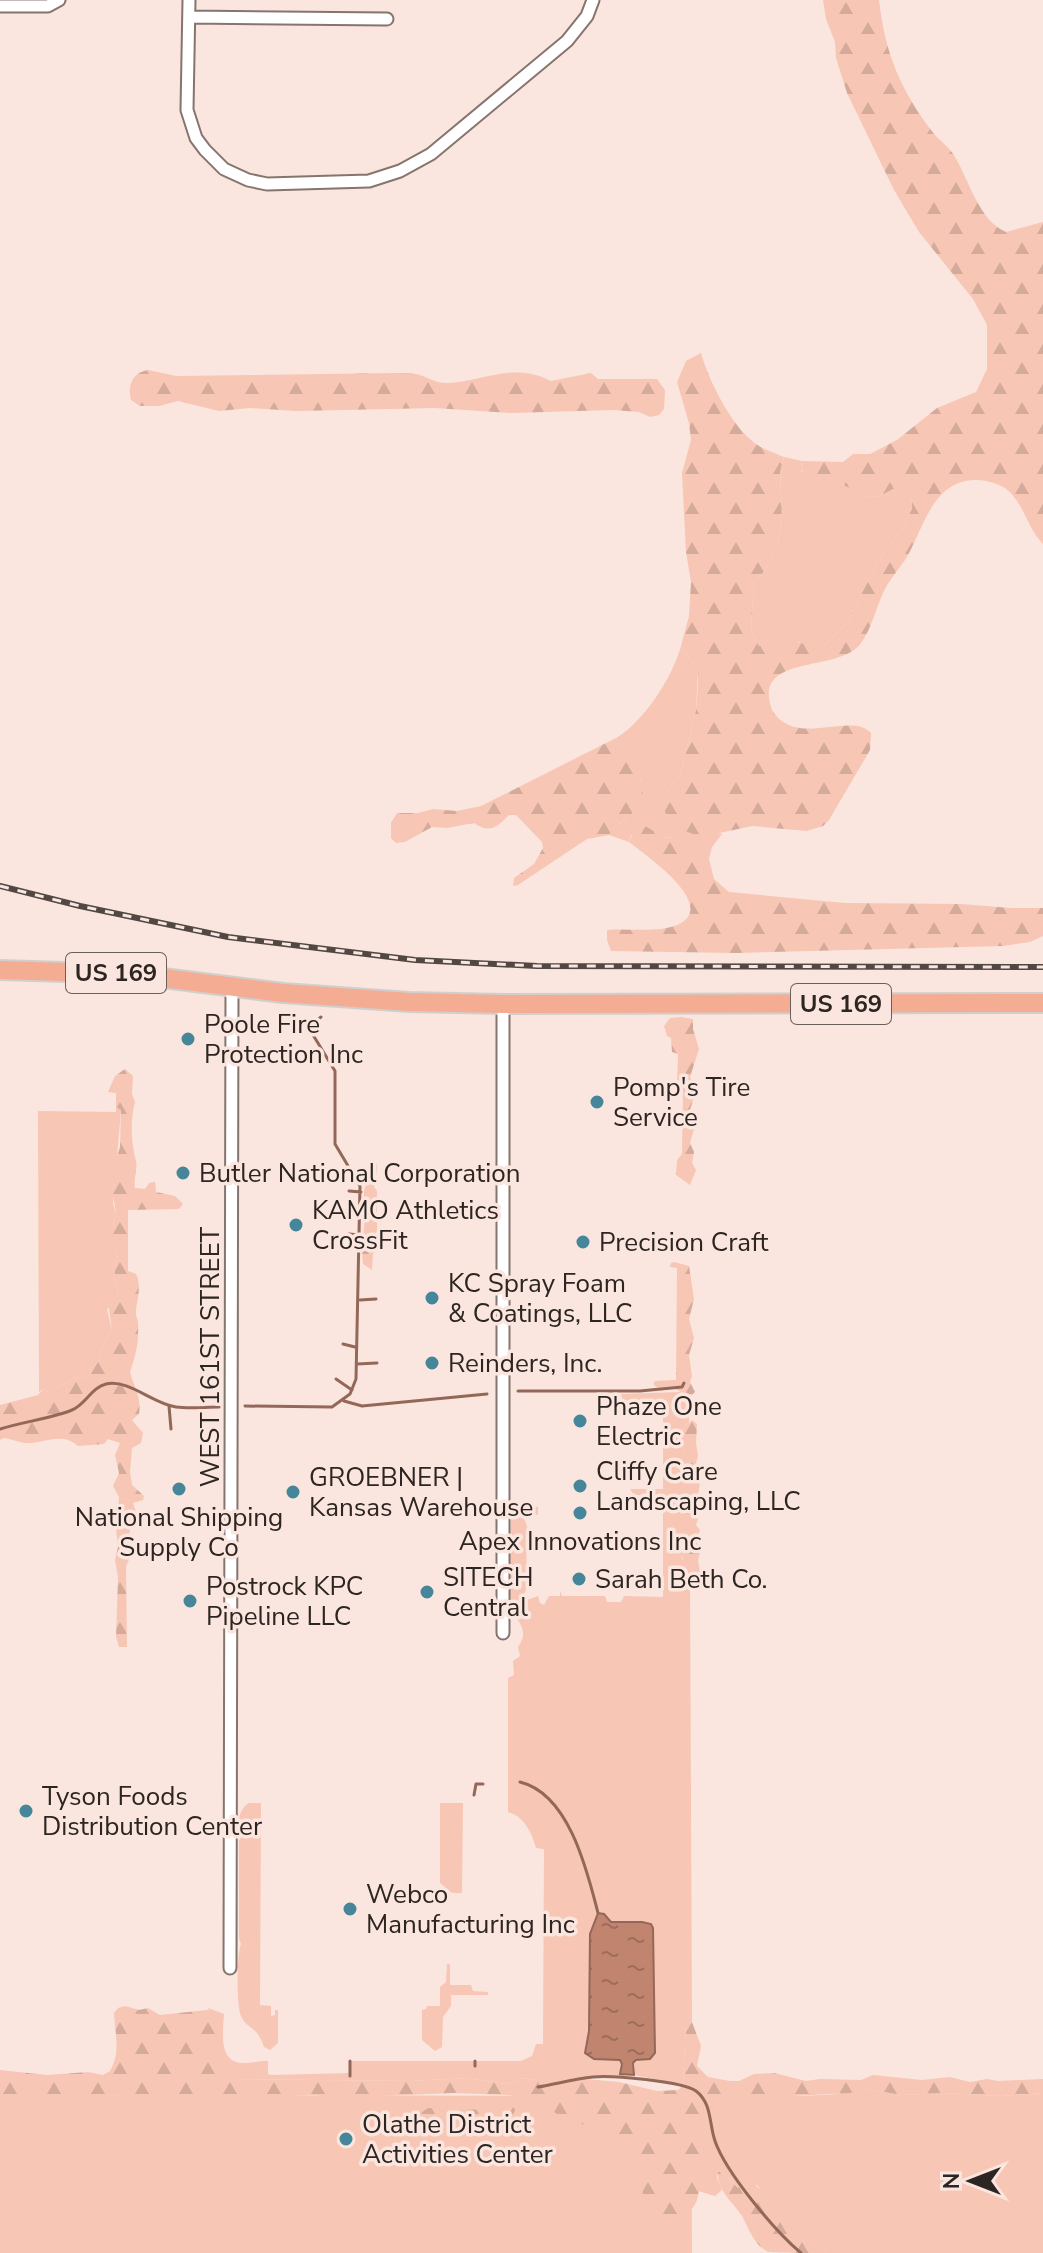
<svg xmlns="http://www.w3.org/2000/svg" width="1043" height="2253" viewBox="0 0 1043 2253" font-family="'Nunito Sans',sans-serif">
  <defs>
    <pattern id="forest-firs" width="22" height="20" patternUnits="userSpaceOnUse" patternTransform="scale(2)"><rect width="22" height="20" fill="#f7c6b4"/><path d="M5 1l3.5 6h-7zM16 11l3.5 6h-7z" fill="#d4aa9a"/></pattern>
    <pattern id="water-ripples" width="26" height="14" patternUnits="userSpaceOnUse" patternTransform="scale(2)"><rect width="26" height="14" fill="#c1856f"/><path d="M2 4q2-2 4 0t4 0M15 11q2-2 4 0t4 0" fill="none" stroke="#9d6d5b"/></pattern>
  </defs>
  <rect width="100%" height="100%" fill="#fae6de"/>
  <path fill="#f7c6b4" d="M 784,457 L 802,461 L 801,471 L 841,484 L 868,497 L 880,496 L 893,489 L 907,489 L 911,495 L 912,509 L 902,529 L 877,562 L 848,622 L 821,649 L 811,649 L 799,642 L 759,646 L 751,630 L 754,583 L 766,569 L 778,543 L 782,519 L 780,472 Z
    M 681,646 L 698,670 L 696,710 L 680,777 L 665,793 L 701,837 L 715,832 L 722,834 L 712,847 L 709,859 C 691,833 659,837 631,835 L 629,842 L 609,835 L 612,829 L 628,817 L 641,780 L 616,738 C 644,722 673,676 681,646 Z
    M 116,1107 L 121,1110 L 113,1204 L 116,1213 L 113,1227 L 113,1242 L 117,1250 L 114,1278 L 118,1293 L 107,1310 L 112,1330 L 99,1353 L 101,1359 L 91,1368 L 90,1375 L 74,1379 L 49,1391 L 43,1389 L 39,1392 L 38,1111 L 116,1112 Z
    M 680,1392 L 689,1396 L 689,1422 L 684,1427 L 680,1442 L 685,1453 L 685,1481 L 679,1507 L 683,1524 L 681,1555 L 690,1579 L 692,2022 L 686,2024 L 683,2085 L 634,2075 L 635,2062 L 650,2059 L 655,2053 L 653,1928 L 642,1922 L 611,1922 L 604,1914 L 597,1914 L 590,1934 L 589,2031 L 585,2046 L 593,2059 L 620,2060 L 622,2064 L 620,2071 L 626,2078 L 596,2076 L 579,2079 L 534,2080 L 523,2078 L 506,2084 L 466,2078 L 411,2081 L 229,2079 L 224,2072 L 208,2008 L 224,2014 C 223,2031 218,2062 242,2063 C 251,2063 260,2061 268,2061 L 268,2074 L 272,2075 L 350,2073 L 351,2076 L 351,2061 L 475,2061 L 475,2066 L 476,2061 L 521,2061 L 532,2056 L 536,2044 L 543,2044 L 544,1849 L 536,1848 C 532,1833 524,1816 508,1812 L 508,1678 L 514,1675 L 513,1661 L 520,1656 L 518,1647 C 531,1629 516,1623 512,1607 C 506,1587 511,1538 511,1516 L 519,1507 L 538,1507 L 538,1515 L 529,1512 L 524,1518 L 527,1526 L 526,1589 L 524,1595 L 527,1600 L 538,1596 L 540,1603 L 544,1605 L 549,1596 L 560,1596 L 560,1591 L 562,1596 L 605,1596 L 607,1602 L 621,1602 L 624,1596 L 663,1597 L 663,1510 L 654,1510 L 655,1495 L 634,1495 L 630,1489 L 663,1489 L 663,1403 L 623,1403 L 621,1394 Z
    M 249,1803 L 261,1803 L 260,2005 L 271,2006 L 271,2016 L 275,2015 L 275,2010 L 278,2010 L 278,2043 L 270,2050 L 264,2047 C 257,2025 247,2030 241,2016 C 236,2005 237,1954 241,1944 L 239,1938 L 239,1840 L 241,1838 C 237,1827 237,1810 249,1803 Z
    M 440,1803 L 463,1803 L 462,1893 L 452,1893 L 440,1883 Z
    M 447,1964 L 450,1964 L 450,1985 L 471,1985 L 473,1991 L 488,1992 L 488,1995 L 451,1995 L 451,2006 L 443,2017 L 442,2047 L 435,2051 L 422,2040 L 422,2010 L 426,2009 L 427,2006 L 440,2006 L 440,1987 L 446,1982 Z
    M 868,2089 L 901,2095 L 942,2093 L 1001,2096 L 1043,2093 L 1043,2253 L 826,2253 L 815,2243 L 805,2243 L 785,2223 L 757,2185 L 738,2188 L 722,2172 L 718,2172 L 717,2178 L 722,2190 L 715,2196 L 698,2191 C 700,2171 698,2125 710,2111 C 729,2089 769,2096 794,2096 C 817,2096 846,2094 868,2089 Z
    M 0,2095 L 691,2096 L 692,2253 L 0,2253 Z"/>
  <path fill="url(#forest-firs)" d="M 823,0 L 879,0 C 885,52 899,87 931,130 C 938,140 949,146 955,157 C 969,180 979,221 1006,232 L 1043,222 L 1043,544 C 1027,528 1024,502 1005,488 C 997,483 986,480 976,480 C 933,480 924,527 907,557 C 899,569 889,580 883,593 C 875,610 872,628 861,643 C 840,674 751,652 772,710 C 796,749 850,711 871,733 L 870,750 L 829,820 L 823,826 L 807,831 L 752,826 L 701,837 L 685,831 L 667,818 L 664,808 L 665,793 L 680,777 L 696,710 L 698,686 L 698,670 L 681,646 L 689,616 L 691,582 L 686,552 L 682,473 L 691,440 L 689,423 L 677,382 L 686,361 L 701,353 C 709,381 731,426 756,444 C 764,450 775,453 784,457 L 780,472 L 782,519 L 778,543 L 766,569 L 754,583 L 751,630 L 759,646 C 772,641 786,638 801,643 C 809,646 811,649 821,649 L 848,622 L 877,562 L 902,529 L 912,509 L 911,495 L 907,489 L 893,489 L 880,496 L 868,497 L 841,484 L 823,485 L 801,470 L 802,461 L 843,462 L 853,454 L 870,454 L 897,440 L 937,408 L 976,392 L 987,369 L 987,325 L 973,299 L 919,232 L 894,190 L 847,93 L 836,58 L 835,42 L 826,19 Z
    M 148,370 L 176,376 L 397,373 C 403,374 410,373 416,374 C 426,376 435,383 446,383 C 482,382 514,361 551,381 L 591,373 L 598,379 L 657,379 L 665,390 L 664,409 L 659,415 L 650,417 L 639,412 L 613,410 L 511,413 L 435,408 L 296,411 L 250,408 L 219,411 L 178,401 L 159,406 L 140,406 L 131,400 C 127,385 133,372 148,370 Z
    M 616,738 C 628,756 654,786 637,808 C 629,819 615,823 609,835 L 587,839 L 518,885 L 513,886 L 514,878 L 534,864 L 543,848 L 542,842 L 516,815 L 509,815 C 497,827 490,834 474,823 L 447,828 L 432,827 L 405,842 L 396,843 L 391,838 L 391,823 L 397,813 L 418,813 L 433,809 L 457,811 L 481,806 Z
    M 640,826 L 645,826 L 664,837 L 683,839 L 700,846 L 709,859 L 714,879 L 729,892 L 845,903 L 961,904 L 1011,908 L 1043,908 L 1043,936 L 1030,942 L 1003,946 L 737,953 L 611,951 L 607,940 L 607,930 C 628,928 657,933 677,925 C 721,906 644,854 629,842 L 634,830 Z
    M 681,1017 L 693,1019 L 693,1029 L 699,1049 L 690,1077 L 696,1091 L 690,1110 L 695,1126 L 690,1143 L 694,1152 L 692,1163 L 696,1170 L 690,1185 L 676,1175 L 677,1160 L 682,1154 L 683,1090 L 677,1083 L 678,1054 L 672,1052 L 671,1038 L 667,1036 L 664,1026 L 670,1018 Z
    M 125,1069 L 133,1076 L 132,1094 L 135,1102 C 130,1120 131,1143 136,1161 C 138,1169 133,1179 135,1188 L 145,1189 L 149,1183 L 155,1182 L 156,1192 L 175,1196 L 183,1204 L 179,1209 L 128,1210 L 128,1271 L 136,1274 C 142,1286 137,1299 136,1311 C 135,1315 138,1319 138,1323 C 139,1343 136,1354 130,1372 C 134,1387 142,1398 139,1414 L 132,1420 L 143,1433 L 141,1443 L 132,1448 L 130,1472 L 132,1485 L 144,1496 L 143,1500 L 133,1503 L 136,1512 C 133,1521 129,1529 129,1539 C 129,1550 132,1556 126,1566 L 127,1647 L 119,1647 L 116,1637 L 118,1577 L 115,1560 L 118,1547 L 116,1528 L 119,1497 L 113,1486 L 119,1473 L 115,1455 L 120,1443 L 108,1439 L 104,1444 L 78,1446 C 61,1431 44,1444 25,1443 C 18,1442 11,1439 4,1438 L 0,1440 L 0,1405 L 38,1395 L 43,1389 L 49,1391 L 74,1379 L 90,1375 L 91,1368 L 101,1359 L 99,1353 L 112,1330 L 108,1302 L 118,1292 L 114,1278 L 117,1250 L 113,1242 L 113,1227 L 116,1213 L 112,1190 L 115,1185 L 114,1166 L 120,1147 L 121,1110 L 116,1107 L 116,1093 L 108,1092 L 115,1076 Z
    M 374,1163 L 377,1164 C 378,1174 374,1178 374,1187 L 377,1191 L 377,1231 L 373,1239 L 377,1249 L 373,1254 L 372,1270 L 363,1264 C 360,1240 368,1219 364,1196 C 363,1186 370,1182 365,1172 Z
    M 674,1262 L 689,1266 L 694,1299 L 689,1319 L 694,1338 L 689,1355 L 692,1376 L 690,1382 L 695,1392 L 691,1396 C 678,1394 674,1382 659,1389 L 653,1384 L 655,1381 L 676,1380 L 677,1268 L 670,1267 L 671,1263 Z
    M 692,1420 L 697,1424 L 696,1443 L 698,1455 L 695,1468 L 700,1483 L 697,1501 L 699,1516 L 696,1525 L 700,1530 L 696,1542 L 701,1548 L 698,1560 L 700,1571 L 695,1580 L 687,1579 L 682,1572 L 683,1558 L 679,1551 L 679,1543 L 683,1524 L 679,1507 L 685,1480 L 683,1466 L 685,1453 L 680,1442 L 684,1427 Z
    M 125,2006 L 139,2010 L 148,2008 L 160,2015 L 207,2010 L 214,2012 C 228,2032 214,2061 230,2079 L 411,2081 L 466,2078 L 506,2084 L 523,2078 L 534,2080 L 574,2078 L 619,2082 L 657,2091 L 678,2090 L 683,2085 L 686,2024 L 692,2022 L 701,2046 L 697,2066 L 708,2077 L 730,2081 L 739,2081 L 754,2074 L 774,2073 L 806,2081 L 820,2079 L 861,2080 L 873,2075 L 922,2080 L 950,2077 L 970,2082 L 987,2079 L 998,2081 L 1043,2079 L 1043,2093 L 1001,2096 L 942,2093 L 901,2095 L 868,2089 L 850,2093 L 792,2096 L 743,2096 L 722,2102 L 710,2111 L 705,2122 C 701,2146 704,2176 697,2200 C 692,2213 673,2231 658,2231 C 641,2207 641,2175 634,2147 L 616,2138 L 602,2138 L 578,2121 L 564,2119 L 539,2101 L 509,2095 L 454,2093 L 327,2098 C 316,2092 298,2096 285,2096 C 238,2096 188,2103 144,2096 C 134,2095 129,2100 120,2095 L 25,2099 L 0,2095 L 0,2070 L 47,2075 L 88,2072 L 103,2075 L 110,2071 C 121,2052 115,2034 114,2013 L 118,2008 Z
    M 507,2104 L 515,2109 C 511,2128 496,2118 483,2118 C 479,2118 475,2121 471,2121 C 453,2122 437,2119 419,2118 L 418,2115 L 428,2108 L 464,2110 L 493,2109 Z
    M 718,2172 L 722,2172 L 738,2188 L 747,2179 C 765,2188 786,2226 805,2243 L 815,2243 L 826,2253 C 813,2253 779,2253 768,2252 C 754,2245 749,2229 742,2216 C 733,2202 717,2191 718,2172 Z"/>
  <path fill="url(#water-ripples)" stroke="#946858" stroke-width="2" d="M 598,1913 L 604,1914 L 611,1922 L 642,1922 L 651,1924 L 653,1928 L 655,2053 L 650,2059 L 636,2060 L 633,2063 L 634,2075 L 620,2074 L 622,2064 L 620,2060 L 594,2059 L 585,2053 L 589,2031 L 590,1934 Z"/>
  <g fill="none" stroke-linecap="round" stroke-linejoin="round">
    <path stroke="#946858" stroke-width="3" d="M 349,1191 L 361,1192
      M 349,1234 L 360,1235
      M 360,1300 L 376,1299
      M 343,1344 L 355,1347
      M 357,1364 L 377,1363
      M 336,1379 L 352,1390
      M 518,1391 L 640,1391 L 682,1387 L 684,1383
      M 344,1401 L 362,1406 L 487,1394
      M 169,1406 L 171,1429
      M 245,1406 L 332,1407 L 350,1394 L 356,1379 L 360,1186 L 335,1144 L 335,1071 L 310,1030 L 311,1025 L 321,1017
      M 0,1429 C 22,1422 53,1418 72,1410 C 85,1405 92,1387 106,1384 C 129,1379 153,1404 176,1407 C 190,1409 205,1407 219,1407
      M 520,1782 C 569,1794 587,1870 598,1913
      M 474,1795 L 476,1784 L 483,1784
      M 350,2061 L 350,2076
      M 475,2061 L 475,2066
      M 538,2087 C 556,2084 574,2079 593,2077 C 611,2075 681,2081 696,2091 C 712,2103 709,2124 715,2141 C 726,2173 775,2231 801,2253"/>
    <g stroke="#86746e" stroke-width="15">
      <path id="minor" d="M 189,0 L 187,110 L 196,138 L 205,150 L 224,169 L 248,180 L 267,184 L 369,181 L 400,171 L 431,154 L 567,41 L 587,16 L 593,0
        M 0,6 L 48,6 L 59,0
        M 189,17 L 387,19
        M 503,1004 L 503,1633
        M 230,1968 L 232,987"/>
    </g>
    <g stroke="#d1cfce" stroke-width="22">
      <path id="trunk" d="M 0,970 L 131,974 L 283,993 L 409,1002 L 503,1004 L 1043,1003"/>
    </g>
    <use href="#minor" stroke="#fff" stroke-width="11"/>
    <use href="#trunk" stroke="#f4ac92" stroke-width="18"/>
    <g stroke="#514743" stroke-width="6">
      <path id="rail" d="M 0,886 L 80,906 L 228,937 L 415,960 L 537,966 L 1043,967"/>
    </g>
    <use href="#rail" stroke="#fae6de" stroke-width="3" stroke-dasharray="9" stroke-linecap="butt"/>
  </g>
  <g fill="#46869a" stroke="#fae6de" stroke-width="3">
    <circle cx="188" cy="1039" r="8"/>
    <circle cx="597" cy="1102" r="8"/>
    <circle cx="183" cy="1173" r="8"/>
    <circle cx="296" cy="1225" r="8"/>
    <circle cx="583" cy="1242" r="8"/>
    <circle cx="432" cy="1298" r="8"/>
    <circle cx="432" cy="1363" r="8"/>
    <circle cx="580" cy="1421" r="8"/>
    <circle cx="580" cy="1486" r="8"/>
    <circle cx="179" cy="1489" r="8"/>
    <circle cx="293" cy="1492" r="8"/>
    <circle cx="580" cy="1513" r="8"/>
    <circle cx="579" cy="1579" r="8"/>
    <circle cx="427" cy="1592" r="8"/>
    <circle cx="190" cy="1601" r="8"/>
    <circle cx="26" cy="1811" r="8"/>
    <circle cx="350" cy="1909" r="8"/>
    <circle cx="346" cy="2139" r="8"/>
  </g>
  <g text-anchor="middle" stroke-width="7" stroke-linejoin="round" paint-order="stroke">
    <g fill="#fae6de" stroke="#6a5f5a" stroke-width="2">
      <rect x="66" y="953" width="100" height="40" rx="6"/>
      <rect x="791" y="984" width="100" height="40" rx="6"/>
    </g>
    <g font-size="24" font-weight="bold" fill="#2c2522">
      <text x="116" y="981">US 169</text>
      <text x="841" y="1012">US 169</text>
    </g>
    <g font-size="26" fill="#2c2522" stroke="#fae6de" text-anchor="start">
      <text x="204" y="1033">Poole Fire<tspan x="204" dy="30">Protection Inc</tspan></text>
      <text x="613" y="1096">Pomp's Tire<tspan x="613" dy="30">Service</tspan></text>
      <text x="199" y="1182">Butler National Corporation</text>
      <text x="312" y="1219">KAMO Athletics<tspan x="312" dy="30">CrossFit</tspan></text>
      <text x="599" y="1251">Precision Craft</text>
      <text x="448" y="1292">KC Spray Foam<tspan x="448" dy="30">&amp; Coatings, LLC</tspan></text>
      <text x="448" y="1372">Reinders, Inc.</text>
      <text x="596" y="1415">Phaze One<tspan x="596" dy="30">Electric</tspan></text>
      <text x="596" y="1480">Cliffy Care<tspan x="596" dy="30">Landscaping, LLC</tspan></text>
      <text x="309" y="1486">GROEBNER |<tspan x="309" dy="30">Kansas Warehouse</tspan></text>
      <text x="179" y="1526" text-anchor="middle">National Shipping<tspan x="179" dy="30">Supply Co</tspan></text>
      <text x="580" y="1550" text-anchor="middle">Apex Innovations Inc</text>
      <text x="443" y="1586">SITECH<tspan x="443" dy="30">Central</tspan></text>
      <text x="595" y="1588">Sarah Beth Co.</text>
      <text x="206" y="1595">Postrock KPC<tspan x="206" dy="30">Pipeline LLC</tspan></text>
      <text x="42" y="1805">Tyson Foods<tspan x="42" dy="30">Distribution Center</tspan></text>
      <text x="366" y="1903">Webco<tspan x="366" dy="30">Manufacturing Inc</tspan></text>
      <text x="362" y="2133">Olathe District<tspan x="362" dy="30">Activities Center</tspan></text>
    </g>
    <g font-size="26" fill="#2c2522" stroke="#fae6de">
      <text transform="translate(210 1357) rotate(-90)" y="9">WEST 161ST STREET</text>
    </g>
  </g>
  <g transform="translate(971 2181) rotate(270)" stroke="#fae6de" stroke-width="6" paint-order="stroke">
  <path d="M0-6L14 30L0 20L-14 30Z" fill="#2c2522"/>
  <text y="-12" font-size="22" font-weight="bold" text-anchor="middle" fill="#2c2522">N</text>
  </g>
</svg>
